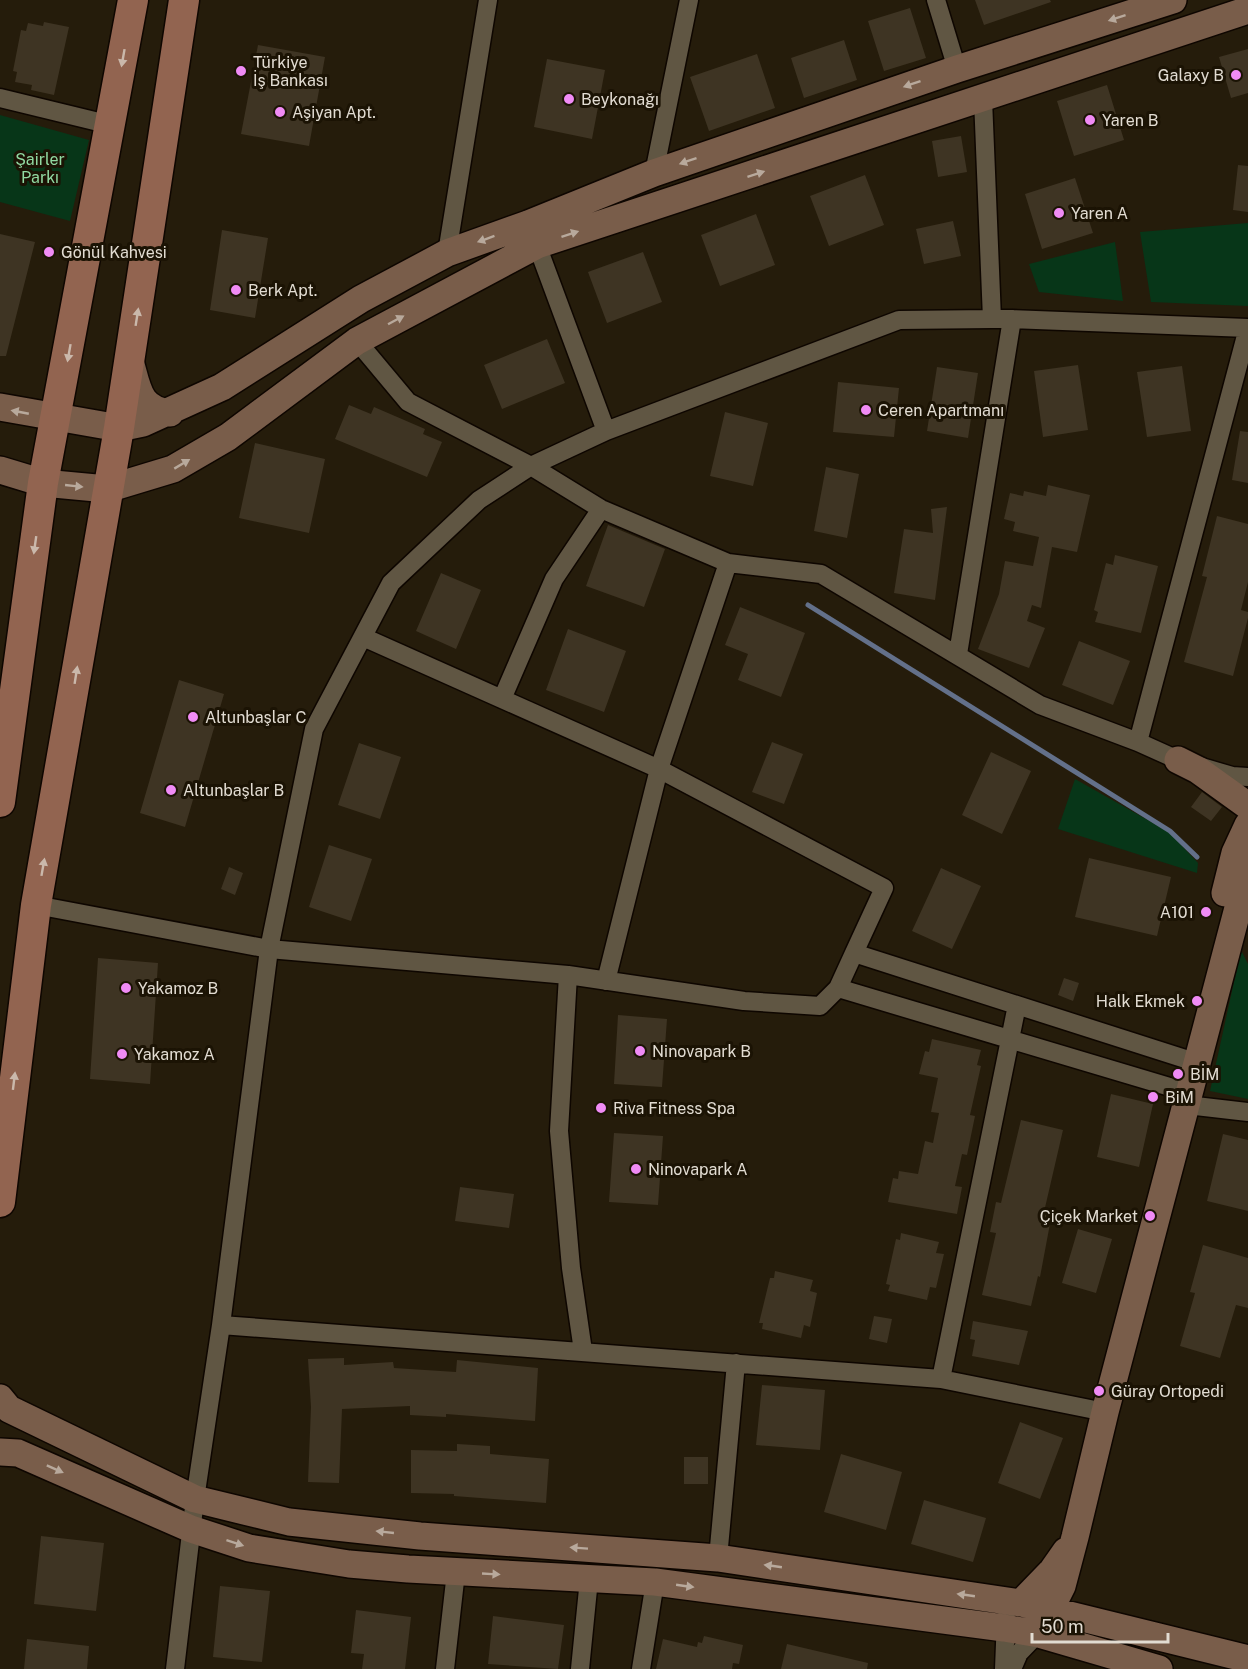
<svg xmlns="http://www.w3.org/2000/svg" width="1248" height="1669" viewBox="0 0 1248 1669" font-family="'Public Sans',sans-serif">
  <rect width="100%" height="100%" fill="#251c0b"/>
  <path fill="#073618" d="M 0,115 L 89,140 L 70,221 L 0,202 Z
    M 1248,223 L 1248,306 L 1151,302 L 1140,232 Z
    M 1115,242 L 1123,301 L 1039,292 L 1029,264 Z
    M 1075,779 L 1169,832 L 1198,863 L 1197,873 L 1058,829 Z
    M 1241,950 L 1248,964 L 1248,1099 L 1210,1091 Z"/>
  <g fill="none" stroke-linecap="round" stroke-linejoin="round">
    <path stroke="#63708a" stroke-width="5" d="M 808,605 L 1170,831 L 1197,857"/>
  </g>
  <path fill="#3e3423" d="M 975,0 L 1050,0 L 1051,2 L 984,25 Z
    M 910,8 L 926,58 L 884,71 L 868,21 Z
    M 44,22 L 69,27 L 54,95 L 31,90 L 32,85 L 15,82 L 17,72 L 13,71 L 21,30 L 26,31 L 28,23 L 43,26 Z
    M 844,40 L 857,80 L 804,98 L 791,58 Z
    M 258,45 L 325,57 L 309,146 L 241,134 Z
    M 1248,49 L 1248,93 L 1231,98 L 1219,57 Z
    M 757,54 L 775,108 L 709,131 L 690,77 Z
    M 547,59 L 605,70 L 592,139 L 534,127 Z
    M 1107,85 L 1124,140 L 1074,156 L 1057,101 Z
    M 961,136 L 967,172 L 938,177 L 932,141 Z
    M 1238,165 L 1248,166 L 1248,212 L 1233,210 Z
    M 865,175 L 884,225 L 829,246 L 810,196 Z
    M 1075,178 L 1093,233 L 1042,249 L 1025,194 Z
    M 756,214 L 775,265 L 720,286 L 701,235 Z
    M 953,221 L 961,256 L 924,264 L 916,229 Z
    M 222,230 L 268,238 L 255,318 L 210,310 Z
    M 0,234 L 35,242 L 6,356 L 0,356 Z
    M 643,252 L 662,302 L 607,323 L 588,272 Z
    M 547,339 L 565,383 L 502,409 L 484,365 Z
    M 1078,365 L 1088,430 L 1043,437 L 1034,371 Z
    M 1182,366 L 1191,431 L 1147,437 L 1137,372 Z
    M 937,367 L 978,373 L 968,438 L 927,431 Z
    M 838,382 L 899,388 L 894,437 L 833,432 Z
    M 349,405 L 371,414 L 374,407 L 425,429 L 423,434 L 442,442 L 427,477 L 335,439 Z
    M 725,412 L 768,423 L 753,486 L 710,476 Z
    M 1240,431 L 1248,432 L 1248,483 L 1232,480 Z
    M 255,443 L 325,459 L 309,533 L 239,518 Z
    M 826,467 L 859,474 L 847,538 L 814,531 Z
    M 1048,485 L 1090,495 L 1077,552 L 1052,547 L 1041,608 L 1032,605 L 1027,621 L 1045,628 L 1029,668 L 978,649 L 999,594 L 1005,561 L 1033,566 L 1039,537 L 1013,531 L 1015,522 L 1004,519 L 1010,493 L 1023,496 L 1024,491 L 1046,496 Z
    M 947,507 L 935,600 L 894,593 L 904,529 L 933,533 L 931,509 Z
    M 1217,516 L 1248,524 L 1248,582 L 1241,610 L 1248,612 L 1248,618 L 1233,676 L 1184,662 L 1207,577 L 1202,576 Z
    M 608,525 L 665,549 L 644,607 L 586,586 Z
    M 1115,555 L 1158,566 L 1141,633 L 1095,622 L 1098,612 L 1094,610 L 1106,563 L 1113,565 Z
    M 441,573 L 481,590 L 456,649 L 416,631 Z
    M 740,607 L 805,633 L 781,697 L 738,680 L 748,654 L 725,645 Z
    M 568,629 L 626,651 L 604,712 L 546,690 Z
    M 1079,641 L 1130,661 L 1113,705 L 1062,685 Z
    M 179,680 L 224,694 L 185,827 L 140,813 Z
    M 772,742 L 803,754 L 784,804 L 752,792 Z
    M 359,743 L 401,757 L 380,819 L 338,805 Z
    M 991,752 L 1031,771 L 1002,834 L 962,815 Z
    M 1202,792 L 1222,807 L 1211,821 L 1191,807 Z
    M 329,845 L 372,859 L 351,921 L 309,907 Z
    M 1089,858 L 1171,877 L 1157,936 L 1075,917 Z
    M 229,867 L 243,873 L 235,895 L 221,889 Z
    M 941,868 L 981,886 L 952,949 L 912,931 Z
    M 98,958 L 158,963 L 150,1084 L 90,1079 Z
    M 1064,978 L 1079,983 L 1073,1001 L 1058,995 Z
    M 618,1015 L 667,1019 L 662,1087 L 614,1084 Z
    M 932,1039 L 981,1050 L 977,1065 L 981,1066 L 970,1115 L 975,1116 L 967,1155 L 962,1154 L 955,1186 L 962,1187 L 957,1214 L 888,1202 L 893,1178 L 898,1179 L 899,1171 L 918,1174 L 925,1141 L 933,1143 L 939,1113 L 931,1112 L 938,1078 L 919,1074 L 925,1051 L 929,1052 Z
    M 1111,1094 L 1153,1104 L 1139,1167 L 1097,1157 Z
    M 1021,1120 L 1063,1130 L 1044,1212 L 1052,1213 L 1040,1277 L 1038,1276 L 1031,1306 L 982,1295 L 996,1233 L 990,1232 L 996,1202 L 1001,1203 Z
    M 614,1133 L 663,1136 L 658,1205 L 609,1202 Z
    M 1223,1134 L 1248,1140 L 1248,1211 L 1207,1201 Z
    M 460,1187 L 514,1194 L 509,1228 L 455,1221 Z
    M 1078,1229 L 1112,1239 L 1096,1293 L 1062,1283 Z
    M 901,1233 L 939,1242 L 936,1253 L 944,1254 L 936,1288 L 930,1287 L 927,1300 L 888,1291 L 890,1285 L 886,1284 L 896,1239 L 900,1240 Z
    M 1203,1245 L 1248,1258 L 1248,1308 L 1236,1305 L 1220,1358 L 1180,1346 L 1195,1293 L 1190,1292 Z
    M 775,1271 L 813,1280 L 810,1291 L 817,1293 L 810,1327 L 804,1325 L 801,1338 L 762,1329 L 763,1323 L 759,1323 L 770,1278 L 774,1278 Z
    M 874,1316 L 892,1319 L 887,1343 L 869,1339 Z
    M 973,1321 L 1028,1331 L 1019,1365 L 972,1356 L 975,1340 L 970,1339 Z
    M 344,1358 L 344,1365 L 393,1362 L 394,1368 L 456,1372 L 457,1360 L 538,1368 L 535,1421 L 446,1414 L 446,1417 L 410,1415 L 410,1406 L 342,1409 L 339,1483 L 308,1482 L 311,1407 L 308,1359 Z
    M 762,1385 L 825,1390 L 820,1450 L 756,1445 Z
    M 1020,1422 L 1063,1438 L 1040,1499 L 998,1483 Z
    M 457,1444 L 490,1446 L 490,1454 L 549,1459 L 546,1503 L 454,1496 L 454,1494 L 411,1493 L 411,1450 L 457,1451 Z
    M 841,1454 L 902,1472 L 886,1530 L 824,1512 Z
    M 684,1457 L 708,1457 L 708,1484 L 684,1484 Z
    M 924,1500 L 986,1518 L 973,1562 L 911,1544 Z
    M 41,1536 L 104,1543 L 96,1611 L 34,1604 Z
    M 220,1586 L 270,1591 L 262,1662 L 213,1657 Z
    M 356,1610 L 411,1617 L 405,1669 L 362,1669 L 364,1654 L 351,1653 Z
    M 493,1616 L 564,1625 L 558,1669 L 488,1664 Z
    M 704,1636 L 743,1645 L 739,1664 L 733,1663 L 732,1669 L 656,1669 L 663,1639 L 697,1647 L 698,1642 L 702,1643 Z
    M 27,1639 L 89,1646 L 87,1669 L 24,1669 Z
    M 787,1644 L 868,1663 L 867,1669 L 781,1669 Z"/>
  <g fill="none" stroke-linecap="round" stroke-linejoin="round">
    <g stroke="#0e0600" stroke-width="21">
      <path id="street" d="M 936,0 L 957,69
        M 0,98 L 111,125
        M 654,173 L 689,0
        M 537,245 L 606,431 L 899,320 L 992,319
        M 447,253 L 488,0
        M 1012,319 L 1248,328
        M 357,341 L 408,402 L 531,466 L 601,509 L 728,563 L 821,574 L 1040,705 L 1138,742 L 1178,760 L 1232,776 L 1248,777
        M 363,637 L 659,769 L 728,563
        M 958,654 L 1012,319 L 992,319 L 983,99
        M 502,699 L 554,579 L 601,509
        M 1138,742 L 1248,328
        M 36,905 L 269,949 L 568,975 L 744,1001 L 820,1006 L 838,988 L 854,953 L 1198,1063
        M 568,975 L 559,1131 L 571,1268 L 583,1351
        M 606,981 L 659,769 L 884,888 L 854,953
        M 838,988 L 1190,1093
        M 1187,1105 L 1248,1112
        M 221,1325 L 941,1379 L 1105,1412
        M 941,1379 L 1017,1005
        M 718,1558 L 736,1363
        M 175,1669 L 195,1499 L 221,1325 L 269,949 L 314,729 L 391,583 L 479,500 L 531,466 L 606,431
        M 445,1669 L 456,1572
        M 580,1669 L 589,1579
        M 641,1669 L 655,1582
        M 1004,1669 L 1006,1618
        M 1012,1669 L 1019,1653 L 1043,1628"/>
    </g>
    <g stroke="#0e0600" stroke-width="30">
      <path id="secondary" d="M 130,361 C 138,388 138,409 170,413
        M 0,407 L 119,428 L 143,423 L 222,387 L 361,299 L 447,253 L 528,224 L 654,173 L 957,69 L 1173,0
        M 0,470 L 43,483 L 107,489 L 173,469 L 228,437 L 357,341 L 537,245 L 1248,10
        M 1178,760 L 1198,770 L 1248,806
        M 1225,893 L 1235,853 L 1248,825
        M 0,1398 L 9,1409 L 195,1499 L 289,1522 L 420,1536 L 718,1558 L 1021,1603 L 1248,1659
        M 0,1452 L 18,1453 L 191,1529 L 249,1548 L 349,1564 L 408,1569 L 655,1582 L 1004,1628 L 1039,1634 L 1159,1669
        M 1021,1603 L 1052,1571 L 1066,1551
        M 1050,1610 L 1062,1586 L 1075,1537 L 1105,1412 L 1248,870"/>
    </g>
    <g stroke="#0e0600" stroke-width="33">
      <path id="primary" d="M 0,802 L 43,483 L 133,0
        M 0,1202 L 36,905 L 119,428 L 184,0"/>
    </g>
    <use href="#street" stroke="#605643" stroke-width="18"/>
    <use href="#secondary" stroke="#795d4a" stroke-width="27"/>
    <use href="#primary" stroke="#926450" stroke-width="30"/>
  </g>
  <defs><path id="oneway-solid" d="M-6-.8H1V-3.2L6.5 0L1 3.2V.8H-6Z" transform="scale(1.5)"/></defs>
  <g fill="#b8a99c">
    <use href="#oneway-solid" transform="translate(1117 18) rotate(162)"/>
    <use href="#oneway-solid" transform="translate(912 84) rotate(161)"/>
    <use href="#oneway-solid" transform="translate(688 161) rotate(161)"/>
    <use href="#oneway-solid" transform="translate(756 174) rotate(-18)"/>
    <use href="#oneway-solid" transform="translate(570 234) rotate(-18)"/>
    <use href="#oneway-solid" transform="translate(486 239) rotate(160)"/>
    <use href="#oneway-solid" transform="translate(396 320) rotate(-28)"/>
    <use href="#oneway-solid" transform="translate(20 412) rotate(-169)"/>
    <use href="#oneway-solid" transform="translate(182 464) rotate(-31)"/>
    <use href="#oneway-solid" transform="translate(74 486) rotate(6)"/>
    <use href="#oneway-solid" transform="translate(55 1469) rotate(24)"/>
    <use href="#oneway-solid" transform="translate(385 1532) rotate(-174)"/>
    <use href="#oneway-solid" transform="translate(235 1543) rotate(18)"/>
    <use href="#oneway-solid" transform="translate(579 1548) rotate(-176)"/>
    <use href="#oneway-solid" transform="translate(773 1566) rotate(-172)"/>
    <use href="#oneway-solid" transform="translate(491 1574) rotate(3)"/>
    <use href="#oneway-solid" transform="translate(685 1586) rotate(8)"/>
    <use href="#oneway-solid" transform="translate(966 1595) rotate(-172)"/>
  </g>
  <g fill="#cab8ab">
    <use href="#oneway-solid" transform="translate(123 58) rotate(100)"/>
    <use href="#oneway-solid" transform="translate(137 317) rotate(-81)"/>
    <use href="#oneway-solid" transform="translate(69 353) rotate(100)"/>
    <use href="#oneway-solid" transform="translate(35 545) rotate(98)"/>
    <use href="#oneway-solid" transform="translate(76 675) rotate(-81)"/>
    <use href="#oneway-solid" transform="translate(43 867) rotate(-80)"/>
    <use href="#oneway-solid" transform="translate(14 1081) rotate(-83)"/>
  </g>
  <g fill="#f08bf5" stroke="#1b1304" stroke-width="2">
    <circle cx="241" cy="71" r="6"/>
    <circle cx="1236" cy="75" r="6"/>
    <circle cx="569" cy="99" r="6"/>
    <circle cx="280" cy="112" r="6"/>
    <circle cx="1090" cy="120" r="6"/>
    <circle cx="1059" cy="213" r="6"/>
    <circle cx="49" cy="252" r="6"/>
    <circle cx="236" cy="290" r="6"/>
    <circle cx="866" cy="410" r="6"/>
    <circle cx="193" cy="717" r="6"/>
    <circle cx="171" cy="790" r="6"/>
    <circle cx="1206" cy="912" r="6"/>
    <circle cx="126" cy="988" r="6"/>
    <circle cx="1197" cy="1001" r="6"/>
    <circle cx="640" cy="1051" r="6"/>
    <circle cx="122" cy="1054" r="6"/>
    <circle cx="1178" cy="1074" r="6"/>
    <circle cx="1153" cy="1097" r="6"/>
    <circle cx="601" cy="1108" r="6"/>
    <circle cx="636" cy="1169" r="6"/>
    <circle cx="1150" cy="1216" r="6"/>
    <circle cx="1099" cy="1391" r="6"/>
  </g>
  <g text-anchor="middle" stroke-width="6" stroke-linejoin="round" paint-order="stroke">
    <g font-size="16" fill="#e2dcd2" stroke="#1b1304" text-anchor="start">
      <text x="253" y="68">Türkiye<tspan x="253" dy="18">İş Bankası</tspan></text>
      <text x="1224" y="81" text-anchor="end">Galaxy B</text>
      <text x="581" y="105">Beykonağı</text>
      <text x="292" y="118">Aşiyan Apt.</text>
      <text x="1102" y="126">Yaren B</text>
      <text x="1071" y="219">Yaren A</text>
      <text x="61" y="258">Gönül Kahvesi</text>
      <text x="248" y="296">Berk Apt.</text>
      <text x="878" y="416">Ceren Apartmanı</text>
      <text x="205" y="723">Altunbaşlar C</text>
      <text x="183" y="796">Altunbaşlar B</text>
      <text x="1194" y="918" text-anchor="end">A101</text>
      <text x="138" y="994">Yakamoz B</text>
      <text x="1185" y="1007" text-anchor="end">Halk Ekmek</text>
      <text x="652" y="1057">Ninovapark B</text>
      <text x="134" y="1060">Yakamoz A</text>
      <text x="1190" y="1080">BİM</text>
      <text x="1165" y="1103">BiM</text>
      <text x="613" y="1114">Riva Fitness Spa</text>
      <text x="648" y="1175">Ninovapark A</text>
      <text x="1138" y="1222" text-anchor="end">Çiçek Market</text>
      <text x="1111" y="1397">Güray Ortopedi</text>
    </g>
    <g font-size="16" fill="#91daa2" stroke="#1b1304">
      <text x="40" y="165">Şairler<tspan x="40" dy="18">Parkı</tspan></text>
    </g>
  </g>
  <path d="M1032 1633v9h136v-9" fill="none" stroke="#e2dcd2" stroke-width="3"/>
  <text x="1041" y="1633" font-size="18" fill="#e2dcd2" stroke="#1b1304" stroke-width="4.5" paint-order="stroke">50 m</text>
</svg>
